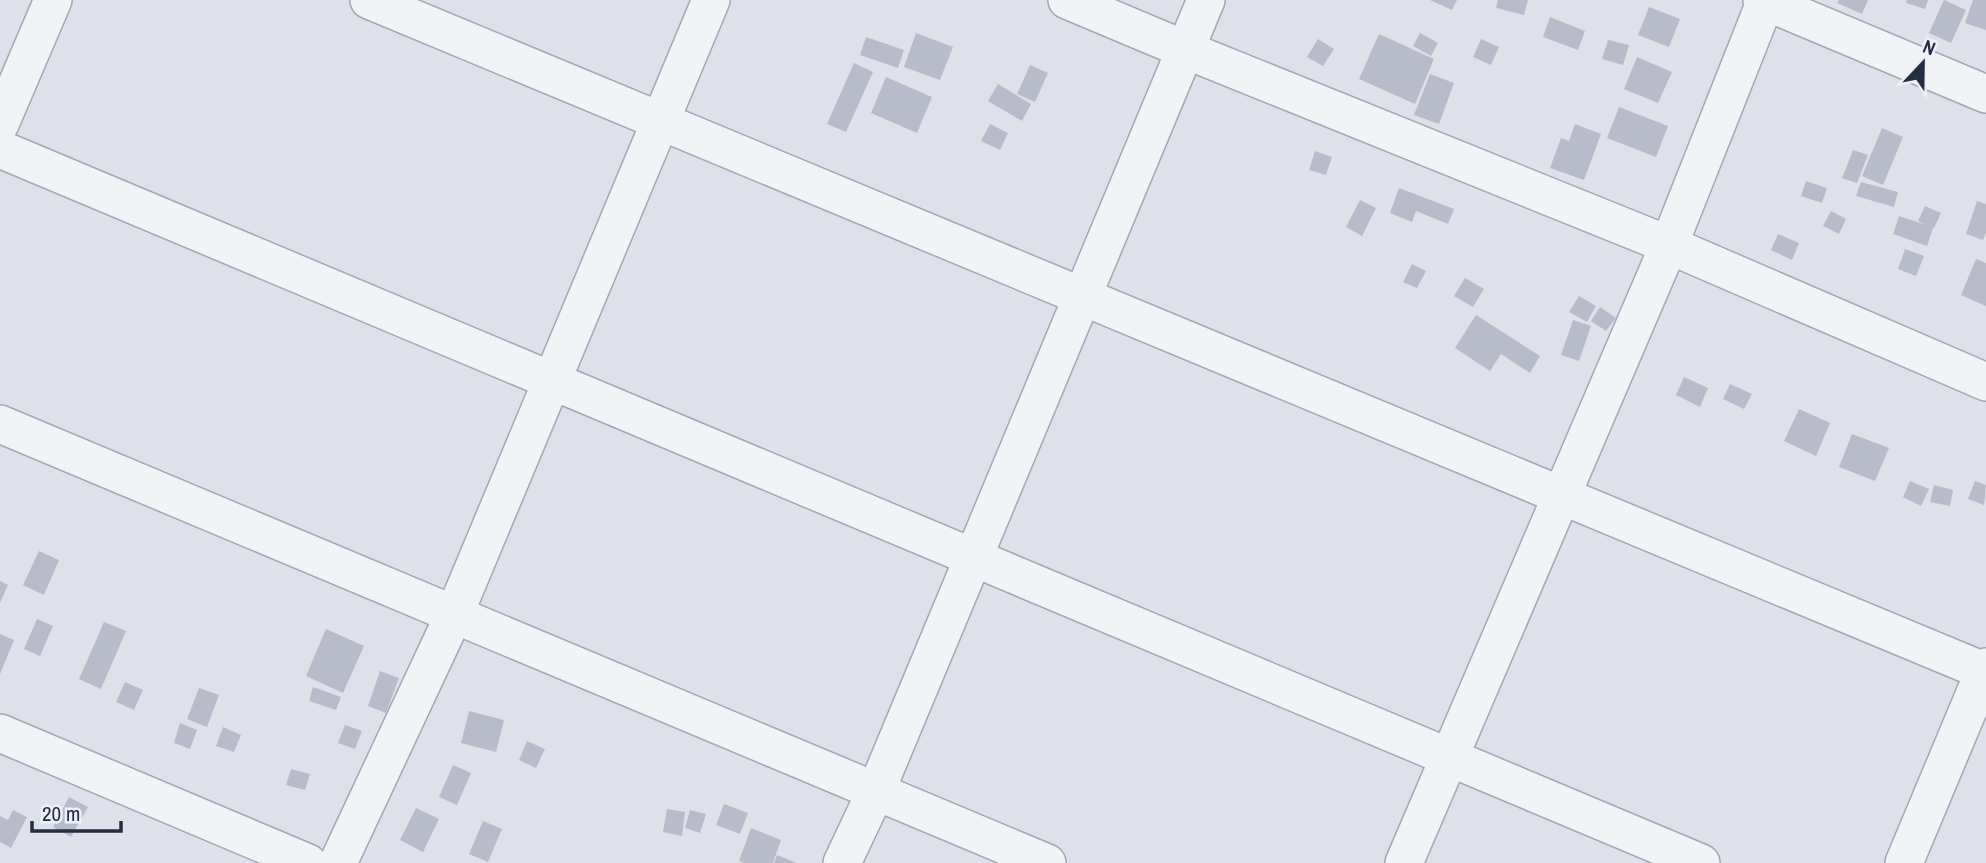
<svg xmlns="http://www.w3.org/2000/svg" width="1986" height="863" viewBox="0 0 1986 863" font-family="'Archivo Narrow',sans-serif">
  <rect width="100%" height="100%" fill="#dee1e9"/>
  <path fill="#b8bcca" d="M 1430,0 L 1457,0 L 1452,10 Z
    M 1498,0 L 1528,0 L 1524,15 L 1496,8 Z
    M 1839,0 L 1868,0 L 1862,14 L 1837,3 Z
    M 1907,0 L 1928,0 L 1925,9 L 1906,3 Z
    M 1944,0 L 1966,10 L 1951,43 L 1929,33 Z
    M 1973,0 L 1986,0 L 1986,30 L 1965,23 Z
    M 1649,7 L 1680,19 L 1669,47 L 1638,35 Z
    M 1550,17 L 1585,31 L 1578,50 L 1543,37 Z
    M 916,33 L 953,47 L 940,80 L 904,67 Z
    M 1420,33 L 1438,43 L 1431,56 L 1413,46 Z
    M 1379,34 L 1434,59 L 1415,104 L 1359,79 Z
    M 866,37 L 904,50 L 898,68 L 860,55 Z
    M 1318,39 L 1334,49 L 1323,66 L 1307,57 Z
    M 1481,39 L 1499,47 L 1491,65 L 1473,57 Z
    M 1608,40 L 1629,45 L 1623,65 L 1602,59 Z
    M 1637,57 L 1672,72 L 1658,103 L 1624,89 Z
    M 854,63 L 873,72 L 846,132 L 827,124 Z
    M 1030,65 L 1048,73 L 1035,102 L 1017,94 Z
    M 1430,74 L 1454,83 L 1439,124 L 1414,115 Z
    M 886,77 L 932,97 L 917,133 L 871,113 Z
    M 998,84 L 1031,104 L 1022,121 L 988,101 Z
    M 1619,107 L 1668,126 L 1656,157 L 1607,138 Z
    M 990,124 L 1008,133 L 1000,150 L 981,141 Z
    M 1575,124 L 1601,134 L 1584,180 L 1550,168 L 1561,138 L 1569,141 Z
    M 1882,128 L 1903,137 L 1883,185 L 1862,176 Z
    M 1853,150 L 1868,155 L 1857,183 L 1842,178 Z
    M 1315,151 L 1332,157 L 1326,175 L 1309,170 Z
    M 1806,181 L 1827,188 L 1822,203 L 1801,196 Z
    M 1861,182 L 1898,192 L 1894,207 L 1856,196 Z
    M 1399,188 L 1454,209 L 1448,224 L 1416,211 L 1412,222 L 1390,213 Z
    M 1360,200 L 1376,208 L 1362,236 L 1346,227 Z
    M 1977,201 L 1986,204 L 1986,232 L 1983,240 L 1966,234 Z
    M 1925,206 L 1941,213 L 1934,228 L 1933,228 L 1927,246 L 1893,234 L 1899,216 L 1926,225 L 1918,221 Z
    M 1831,211 L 1846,219 L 1839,234 L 1823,226 Z
    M 1778,234 L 1799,243 L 1792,260 L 1771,250 Z
    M 1905,249 L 1924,256 L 1916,276 L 1898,269 Z
    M 1976,259 L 1986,263 L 1986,306 L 1961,295 Z
    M 1412,264 L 1426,271 L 1417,288 L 1403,282 Z
    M 1465,278 L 1484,289 L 1473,307 L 1454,296 Z
    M 1579,296 L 1596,306 L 1587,322 L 1569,312 Z
    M 1600,307 L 1616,318 L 1606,331 L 1591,321 Z
    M 1476,315 L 1540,356 L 1530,373 L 1501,354 L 1490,371 L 1455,348 Z
    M 1573,320 L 1591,326 L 1579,361 L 1561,355 Z
    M 1684,377 L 1708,388 L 1700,407 L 1676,395 Z
    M 1730,384 L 1752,394 L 1744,409 L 1723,399 Z
    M 1799,409 L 1830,423 L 1816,456 L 1784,441 Z
    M 1852,434 L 1889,448 L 1875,481 L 1839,467 Z
    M 1910,481 L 1929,489 L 1921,506 L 1903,497 Z
    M 1975,481 L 1986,485 L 1984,505 L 1968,499 Z
    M 1934,485 L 1953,490 L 1950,506 L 1930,502 Z
    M 39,551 L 59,560 L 44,595 L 23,585 Z
    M 0,581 L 8,585 L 0,603 Z
    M 37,619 L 53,626 L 40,656 L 24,649 Z
    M 104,622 L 126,631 L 101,689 L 79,679 Z
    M 326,629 L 364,646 L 343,693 L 306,676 Z
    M 0,634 L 14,640 L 0,674 Z
    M 380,671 L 399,678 L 386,713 L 368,706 Z
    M 125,682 L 143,690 L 134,710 L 116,702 Z
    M 313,687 L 341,697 L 336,710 L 309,701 Z
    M 199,688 L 219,695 L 207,727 L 187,719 Z
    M 469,711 L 504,720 L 496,752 L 461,743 Z
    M 180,723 L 197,730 L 190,749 L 174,743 Z
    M 345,725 L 362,731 L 355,749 L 338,743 Z
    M 223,727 L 241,735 L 234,752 L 216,746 Z
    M 527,741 L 545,749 L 536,768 L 519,760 Z
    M 453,765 L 471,773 L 457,805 L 439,797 Z
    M 291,769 L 310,774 L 305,790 L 286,785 Z
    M 69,797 L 88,807 L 71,837 L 53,827 Z
    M 724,804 L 748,813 L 740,834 L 716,825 Z
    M 416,808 L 439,819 L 423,852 L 400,840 Z
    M 667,809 L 685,812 L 682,836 L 663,832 Z
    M 13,810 L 27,817 L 11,848 L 0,842 L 0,816 L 8,820 Z
    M 690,810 L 706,814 L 700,833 L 685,828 Z
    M 483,821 L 502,829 L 488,862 L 469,854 Z
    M 751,828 L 781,840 L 773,863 L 744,863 L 739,861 Z
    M 777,855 L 797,863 L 774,863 Z"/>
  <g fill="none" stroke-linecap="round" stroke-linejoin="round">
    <g stroke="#a3a7b4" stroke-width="40">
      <path id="minor" d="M 369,0 L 1986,672
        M 1067,0 L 1186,50 L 1669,245 L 1986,382
        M 1762,0 L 1986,94
        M 0,124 L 53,0
        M 0,149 L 1701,863
        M 0,424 L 1047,863
        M 0,733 L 308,863
        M 338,863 L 454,615 L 711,0
        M 842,863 L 876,791 L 1206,0
        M 1404,863 L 1669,245 L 1766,0
        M 1904,863 L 1986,667"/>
    </g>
    <use href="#minor" stroke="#f1f3f7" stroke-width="37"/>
  </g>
  <g transform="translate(1923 63) rotate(22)" stroke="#eef0f7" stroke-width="5" paint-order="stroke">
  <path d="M0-5L12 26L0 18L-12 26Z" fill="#252d42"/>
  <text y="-10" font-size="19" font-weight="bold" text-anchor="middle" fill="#252d42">N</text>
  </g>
  <path d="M32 821v10h89v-10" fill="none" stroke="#252d42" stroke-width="3.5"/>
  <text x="42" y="821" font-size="21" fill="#252d42" stroke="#eef0f7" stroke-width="5" paint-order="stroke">20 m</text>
</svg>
